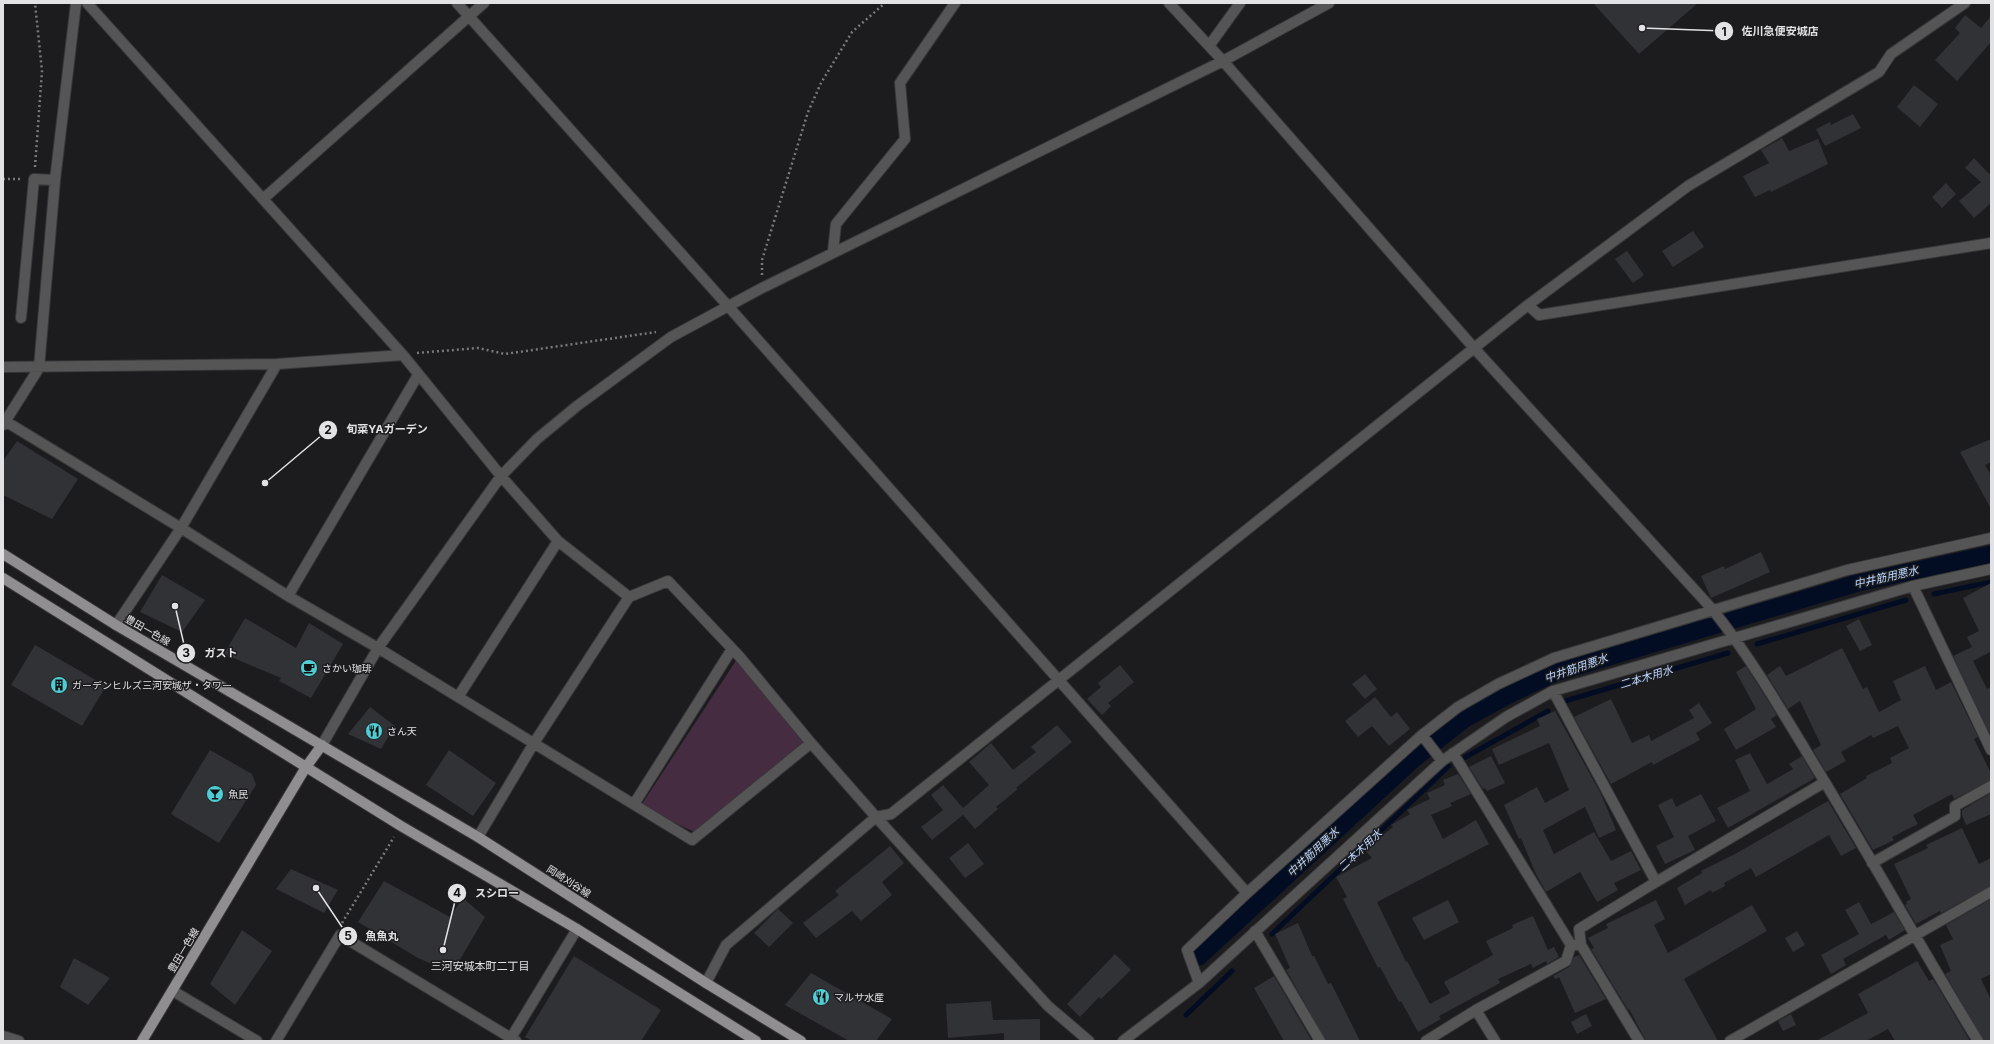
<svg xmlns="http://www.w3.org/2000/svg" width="1994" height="1044" viewBox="0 0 1994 1044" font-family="Inter,'Noto Sans JP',sans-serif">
  <rect width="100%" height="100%" fill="#1c1c1f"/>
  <path fill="#452c40" d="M 739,656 L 811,743 L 699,834 L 640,807 Z"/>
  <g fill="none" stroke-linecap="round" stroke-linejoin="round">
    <path stroke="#020d23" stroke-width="5" d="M 1934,594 L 1991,582
      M 1757,644 L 1906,600
      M 1565,701 L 1728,653
      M 1462,759 L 1548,711
      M 1272,934 L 1449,766
      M 1186,1015 L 1232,971"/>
    <path stroke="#020d23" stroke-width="17" d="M 1199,957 L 1414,759 L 1465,719 L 1505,697 L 1555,673 L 1858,583 L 1991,554"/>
  </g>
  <path fill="#313235" d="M 1593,3 L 1698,3 L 1639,54 Z
    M 1965,15 L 1981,28 L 1991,16 L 1991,42 L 1957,81 L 1935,60 L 1960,33 L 1955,28 Z
    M 1914,85 L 1938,104 L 1920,127 L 1897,107 Z
    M 1853,114 L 1861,128 L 1825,146 L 1816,129 L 1830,122 L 1831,125 Z
    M 1782,138 L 1789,151 L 1818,139 L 1828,164 L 1771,192 L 1770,190 L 1755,197 L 1743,176 L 1769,163 L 1761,150 Z
    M 1974,158 L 1989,174 L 1991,173 L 1991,203 L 1974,218 L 1959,201 L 1981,182 L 1965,168 Z
    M 1946,183 L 1956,194 L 1942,208 L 1932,197 Z
    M 1693,231 L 1704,247 L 1673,267 L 1662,251 Z
    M 1627,251 L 1644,275 L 1633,283 L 1615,259 Z
    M 1991,439 L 1991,462 L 1985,465 L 1991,475 L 1991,509 L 1960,452 Z
    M 17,441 L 78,479 L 52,519 L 3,495 L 3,461 Z
    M 1761,552 L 1770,572 L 1711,598 L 1701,576 L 1724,566 L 1725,569 Z
    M 162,575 L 205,600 L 182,632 L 140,612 Z
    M 1991,583 L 1991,654 L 1990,652 L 1973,661 L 1987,689 L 1991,687 L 1991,731 L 1989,732 L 1953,656 L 1972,647 L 1967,637 L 1979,631 L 1963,598 Z
    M 245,618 L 296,648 L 309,623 L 343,644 L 311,698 L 279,681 L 281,678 L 224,654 Z
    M 1859,619 L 1872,645 L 1860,651 L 1846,626 Z
    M 35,645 L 106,686 L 82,726 L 11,685 Z
    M 1842,648 L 1863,689 L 1867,687 L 1879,712 L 1901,700 L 1893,681 L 1925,666 L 1936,690 L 1951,682 L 1978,737 L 1974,739 L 1991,773 L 1991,780 L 1954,799 L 1952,794 L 1913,815 L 1918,824 L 1892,837 L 1894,840 L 1873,850 L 1840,794 L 1867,778 L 1866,776 L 1892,763 L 1890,758 L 1909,748 L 1898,726 L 1873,738 L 1871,735 L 1841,752 L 1846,761 L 1826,772 L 1813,750 L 1821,745 L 1800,701 L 1788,709 L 1767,675 L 1780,666 L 1786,676 Z
    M 1120,665 L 1134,682 L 1108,703 L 1111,706 L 1102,715 L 1087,699 L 1101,687 L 1098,683 Z
    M 1746,666 L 1777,715 L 1771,719 L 1776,727 L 1736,750 L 1724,729 L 1756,709 L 1736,672 Z
    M 1365,674 L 1377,689 L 1365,699 L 1352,684 Z
    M 1375,697 L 1391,717 L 1397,712 L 1410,729 L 1389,746 L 1372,726 L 1358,737 L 1345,721 Z
    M 1611,699 L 1632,743 L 1649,735 L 1651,741 L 1694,718 L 1689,710 L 1699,703 L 1712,723 L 1696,733 L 1700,740 L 1653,765 L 1652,762 L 1611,784 L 1574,717 Z
    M 370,707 L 395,726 L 381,749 L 348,734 Z
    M 1555,711 L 1601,794 L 1616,830 L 1599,838 L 1585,807 L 1543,830 L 1554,854 L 1594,832 L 1611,861 L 1631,851 L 1641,870 L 1614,883 L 1618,890 L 1597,902 L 1580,872 L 1546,892 L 1535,872 L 1521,838 L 1519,839 L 1504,805 L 1537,787 L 1545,803 L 1569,790 L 1549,743 L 1499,765 L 1492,749 L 1540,726 L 1537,719 Z
    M 1057,725 L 1072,742 L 1016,788 L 1018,789 L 996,807 L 998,809 L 975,829 L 963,815 L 932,840 L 921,827 L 943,810 L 931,795 L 943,785 L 963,808 L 989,785 L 969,762 L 991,743 L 1013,770 L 1036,752 L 1031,747 Z
    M 210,750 L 252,774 L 256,785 L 219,843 L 171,814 Z
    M 449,750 L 496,783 L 473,816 L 426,785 Z
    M 1750,753 L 1767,784 L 1793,769 L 1789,764 L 1802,756 L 1815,778 L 1728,828 L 1717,808 L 1750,791 L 1735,760 Z
    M 1491,756 L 1505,783 L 1487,791 L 1485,788 L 1483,789 L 1469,767 Z
    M 1458,774 L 1471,794 L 1450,803 L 1452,806 L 1431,815 L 1443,839 L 1476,820 L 1489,844 L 1377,902 L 1406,962 L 1407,961 L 1430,1004 L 1450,993 L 1444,982 L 1493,955 L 1486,941 L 1513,928 L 1512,925 L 1533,916 L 1548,950 L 1554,947 L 1559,957 L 1547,964 L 1546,961 L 1533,968 L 1531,964 L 1498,979 L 1500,983 L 1439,1016 L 1441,1019 L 1418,1032 L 1401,1001 L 1399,1002 L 1380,967 L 1378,968 L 1343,899 L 1347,897 L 1336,877 L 1372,858 L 1365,850 L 1393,827 L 1391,825 L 1410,814 L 1407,810 L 1430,799 L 1427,793 L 1445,785 L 1443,780 Z
    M 1991,793 L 1991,814 L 1966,825 L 1962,815 L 1962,810 Z
    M 1701,794 L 1716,821 L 1688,836 L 1695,850 L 1665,864 L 1656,846 L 1674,837 L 1658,805 L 1672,798 L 1676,807 Z
    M 1828,801 L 1856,848 L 1841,856 L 1829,835 L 1756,877 L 1751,868 L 1724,883 L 1725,886 L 1712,893 L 1711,890 L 1685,905 L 1677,888 L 1702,873 L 1701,871 L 1735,854 Z
    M 1962,828 L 1979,864 L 1991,858 L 1991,886 L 1941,913 L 1940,911 L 1916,924 L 1905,905 L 1907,904 L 1906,902 L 1911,899 L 1894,864 L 1928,848 L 1926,845 Z
    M 968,843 L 984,864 L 965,878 L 949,858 Z
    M 890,846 L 904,863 L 882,882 L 892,895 L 861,921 L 852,911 L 816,938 L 803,923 L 839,895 L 835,891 Z
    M 291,869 L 338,890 L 324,913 L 276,889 Z
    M 384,881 L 450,917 L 463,898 L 485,917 L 452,973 L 418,958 L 358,922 Z
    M 1991,899 L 1991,974 L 1981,979 L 1991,1000 L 1991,1041 L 1984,1041 L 1945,974 L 1951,971 L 1940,945 L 1953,939 L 1946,925 Z
    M 1448,900 L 1459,922 L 1424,940 L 1412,918 Z
    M 1656,900 L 1665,919 L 1654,925 L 1668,953 L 1752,905 L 1767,931 L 1684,979 L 1718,1041 L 1646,1041 L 1629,1009 L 1628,1010 L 1591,949 L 1594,948 L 1588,938 L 1608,928 L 1606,924 Z
    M 1859,902 L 1871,924 L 1894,912 L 1905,930 L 1889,940 L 1886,935 L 1843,959 L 1846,965 L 1831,974 L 1821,955 L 1859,934 L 1845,910 Z
    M 778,909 L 793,923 L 769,947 L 754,933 Z
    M 1298,923 L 1312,956 L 1314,956 L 1328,984 L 1331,983 L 1360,1041 L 1326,1041 L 1286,970 L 1290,968 L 1275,934 Z
    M 242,930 L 272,951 L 235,1005 L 210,984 Z
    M 1797,931 L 1805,945 L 1793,952 L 1785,938 Z
    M 1115,954 L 1131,970 L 1101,999 L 1099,997 L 1080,1017 L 1067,1004 Z
    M 1579,955 L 1606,999 L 1575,1013 L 1559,977 L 1555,979 L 1553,976 L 1569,967 L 1574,957 Z
    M 574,956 L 661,1010 L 641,1041 L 532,1041 L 525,1037 Z
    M 74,958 L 110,978 L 88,1005 L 60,987 Z
    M 1917,961 L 1929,981 L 1933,979 L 1970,1041 L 1895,1041 L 1888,1029 L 1866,1041 L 1816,1041 L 1868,1013 L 1858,994 Z
    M 811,973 L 892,1019 L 876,1041 L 849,1041 L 785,1005 Z
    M 1274,976 L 1312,1041 L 1284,1041 L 1254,988 Z
    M 991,1001 L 993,1020 L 1040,1019 L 1040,1041 L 1004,1041 L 1004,1033 L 948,1038 L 946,1004 Z
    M 1586,1014 L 1592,1026 L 1577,1034 L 1571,1022 Z
    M 1791,1014 L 1796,1025 L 1783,1031 L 1778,1021 Z"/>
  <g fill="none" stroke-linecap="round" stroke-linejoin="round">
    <g stroke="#38383b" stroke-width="12">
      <path id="minor" d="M 87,3 L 403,355 L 501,476 L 558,541 L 629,597
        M 457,3 L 728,306 L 1247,893 L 1422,735 L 1458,707 L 1498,684 L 1554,658 L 1847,570 L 1991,538
        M 1169,3 L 1223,61 L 1474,348 L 1713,610 C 1748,654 1777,703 1806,751 C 1865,847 1919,945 1978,1041
        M 1209,46 L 1240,3
        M 263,199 L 484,3
        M 833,251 L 836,224 L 905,139 L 900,83 L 955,3
        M 1528,305 L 1539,315 L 1991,243
        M 21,318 L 34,179 L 55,180
        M 3,367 L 277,364 L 403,355
        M 5,421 L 181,528 L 288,596 L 378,648 L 692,840 L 811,743
        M 3,425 L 39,368 L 55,180 L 76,3
        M 1913,586 L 1991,750
        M 288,596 L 418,375
        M 116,625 L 181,528 L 277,364
        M 1553,691 L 1656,882 L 1825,782
        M 458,697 L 558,541
        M 1422,735 L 1442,761
        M 322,745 L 378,648 L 501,476 L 537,439 L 577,406 L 671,337 L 762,288 L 1223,61 L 1329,3
        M 1453,753 L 1571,945
        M 634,804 L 732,649
        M 478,837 L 534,743 L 629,597 L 668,581 L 739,656 L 811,743 L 876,817 L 1048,1006 L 1089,1041
        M 1872,863 L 1955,816 L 1955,806 L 1991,786
        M 1255,931 L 1320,1041
        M 706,983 L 726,945 L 876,817 L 891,814 L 1528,305 L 1688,186 L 1879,72 L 1891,54 L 1965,3
        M 1199,983 L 1187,950 L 1247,893
        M 173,991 L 257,1041
        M 1476,1010 L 1495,1041
        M 3,1036 L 19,1041
        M 511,1038 L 577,929
        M 276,1041 L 340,935 L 516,1041
        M 1123,1041 L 1199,983 L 1442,761 L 1506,717 L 1553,691 L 1913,586 L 1991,569
        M 1426,1041 L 1476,1010 L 1566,961 L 1571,945 L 1577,945
        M 1639,1041 L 1581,945 L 1579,929 L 1656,882
        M 1730,1041 L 1991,892"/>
    </g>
    <g stroke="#38383b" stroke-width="12">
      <path id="major" d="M 3,554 L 116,625 L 478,837 L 706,983 L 801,1041
        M 3,578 L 306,767 L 401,826 L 577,929 L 756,1041
        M 142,1041 L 306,767 L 322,745"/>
    </g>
    <path stroke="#79797c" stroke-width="2.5" stroke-dasharray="2 3" stroke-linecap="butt" d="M 35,167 L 42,71 L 35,3
      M 3,179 L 22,179
      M 762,275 L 762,260 L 808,112 L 821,83 L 852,32 L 885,3
      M 417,353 L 478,348 L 505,354 L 656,332
      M 342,923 L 394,837"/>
    <use href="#minor" stroke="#565556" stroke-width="10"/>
    <use href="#major" stroke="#908e91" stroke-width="10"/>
  </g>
  <defs>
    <g id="cafe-disc" transform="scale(0.9)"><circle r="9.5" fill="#51ccd3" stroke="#1c1c1f"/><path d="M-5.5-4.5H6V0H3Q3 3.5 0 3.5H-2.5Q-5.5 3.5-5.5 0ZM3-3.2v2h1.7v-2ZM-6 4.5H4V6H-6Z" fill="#111"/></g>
    <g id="building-disc" transform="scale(0.9)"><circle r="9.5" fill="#51ccd3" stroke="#1c1c1f"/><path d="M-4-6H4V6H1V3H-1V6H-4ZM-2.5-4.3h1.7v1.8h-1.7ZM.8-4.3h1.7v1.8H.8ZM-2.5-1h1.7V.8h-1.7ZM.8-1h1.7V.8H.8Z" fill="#111"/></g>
    <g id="restaurant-disc" transform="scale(0.9)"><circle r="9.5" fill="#51ccd3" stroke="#1c1c1f"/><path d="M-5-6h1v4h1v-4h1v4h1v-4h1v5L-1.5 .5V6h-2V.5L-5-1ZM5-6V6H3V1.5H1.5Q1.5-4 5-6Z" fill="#111"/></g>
    <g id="bar-disc" transform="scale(0.9)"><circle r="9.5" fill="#51ccd3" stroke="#1c1c1f"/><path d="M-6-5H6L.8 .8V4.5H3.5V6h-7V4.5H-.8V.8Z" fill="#111"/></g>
  </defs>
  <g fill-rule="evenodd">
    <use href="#cafe-disc" x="309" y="668"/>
    <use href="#building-disc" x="59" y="685"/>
    <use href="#restaurant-disc" x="374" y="731"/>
    <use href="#bar-disc" x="215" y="794"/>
    <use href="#restaurant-disc" x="821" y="997"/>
  </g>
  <g text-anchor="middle" stroke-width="3" stroke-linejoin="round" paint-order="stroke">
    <g font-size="10" fill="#e2e1e4" stroke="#1c1c1f">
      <text transform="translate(148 630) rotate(30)" y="4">豊田一色線</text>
      <text transform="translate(569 881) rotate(33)" y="4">岡崎刈谷線</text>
      <text transform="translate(183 950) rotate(-59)" y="4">豊田一色線</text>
    </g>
    <g font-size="10" fill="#e2e1e4" stroke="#1c1c1f" text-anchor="start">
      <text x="322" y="672">さかい珈琲</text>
      <text x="72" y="689">ガーデンヒルズ三河安城ザ・タワー</text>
      <text x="387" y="735">さん天</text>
      <text x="228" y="798">魚民</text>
      <text x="834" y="1001">マルサ水産</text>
    </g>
    <g font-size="11" font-style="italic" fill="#b9d5fe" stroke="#1c1c1f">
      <text transform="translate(1886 577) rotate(-13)" y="4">中井筋用悪水</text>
      <text transform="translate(1576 668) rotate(-19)" y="4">中井筋用悪水</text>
      <text transform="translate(1646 677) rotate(-17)" y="4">二本木用水</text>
      <text transform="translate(1360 850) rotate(-43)" y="4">二本木用水</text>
      <text transform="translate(1313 852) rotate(-43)" y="4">中井筋用悪水</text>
    </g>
    <g font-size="11" fill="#e2e1e4" stroke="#1c1c1f">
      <text x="480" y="970">三河安城本町二丁目</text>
    </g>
  </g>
  <path fill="none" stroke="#e2e1e4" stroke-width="1.5" d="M1642 28L1724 31M265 483L328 430M175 606L186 653M443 950L457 893M316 888L348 936"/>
  <g fill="#e2e1e4" stroke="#1c1c1f" stroke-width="1.5">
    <circle cx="1642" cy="28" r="4"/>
    <circle cx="265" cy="483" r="4"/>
    <circle cx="175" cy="606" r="4"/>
    <circle cx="443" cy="950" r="4"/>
    <circle cx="316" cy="888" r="4"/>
    <circle cx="1724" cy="31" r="10"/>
    <circle cx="328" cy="430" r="10"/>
    <circle cx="186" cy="653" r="10"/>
    <circle cx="457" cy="893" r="10"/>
    <circle cx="348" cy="936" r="10"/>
  </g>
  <g font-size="12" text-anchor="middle" font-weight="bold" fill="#111">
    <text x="1724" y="36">1</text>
    <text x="328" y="434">2</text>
    <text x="186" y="657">3</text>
    <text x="457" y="897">4</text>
    <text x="348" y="940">5</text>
  </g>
  <g font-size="11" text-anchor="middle" font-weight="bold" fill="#e2e1e4" stroke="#1c1c1f" stroke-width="3" stroke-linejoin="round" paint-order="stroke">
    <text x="1780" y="35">佐川急便安城店</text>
    <text x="387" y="433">旬菜YAガーデン</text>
    <text x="221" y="657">ガスト</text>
    <text x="497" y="897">スシロー</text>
    <text x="382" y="940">魚魚丸</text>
  </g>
  <rect width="1994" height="1044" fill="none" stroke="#e2e1e4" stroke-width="8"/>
</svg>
